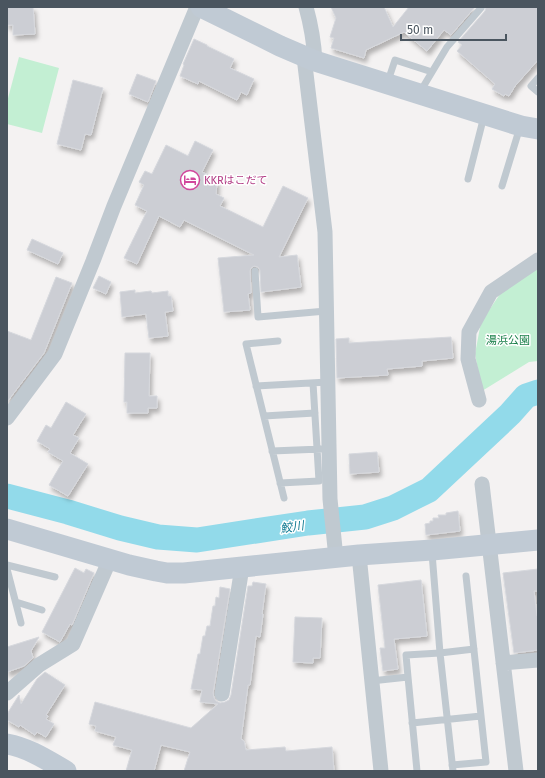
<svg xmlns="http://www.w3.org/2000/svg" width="545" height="778" viewBox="0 0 545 778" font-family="'Fira Sans','Noto Sans JP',sans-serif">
  <defs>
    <filter id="shadow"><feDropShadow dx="2.5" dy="4.5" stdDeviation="2" flood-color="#0004"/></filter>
  </defs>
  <rect width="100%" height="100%" fill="#f4f2f2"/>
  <path fill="#c3efd3" d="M 19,57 L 59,68 L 42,133 L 7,124 L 7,102 Z
    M 538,266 L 538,361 L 529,362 L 482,391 L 475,354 L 481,322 L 500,294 Z"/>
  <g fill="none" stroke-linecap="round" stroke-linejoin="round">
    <path stroke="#92daea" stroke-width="25" d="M 7,496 L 68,512 L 120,528 L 158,537 L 197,540 L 308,523 L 365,517 L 393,508 L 429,490 L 510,414 L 526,396 L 538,392"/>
  </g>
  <path fill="#ccced4" stroke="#d6d8dd" filter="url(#shadow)" d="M 7,7 L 33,7 L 35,34 L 13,35 L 13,25 L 7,25 Z
    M 331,7 L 384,7 L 393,27 L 409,7 L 475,7 L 451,35 L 444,30 L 427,51 L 404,32 L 366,50 L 364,58 L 331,48 L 334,38 L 330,37 L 336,18 Z
    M 486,7 L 538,7 L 538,60 L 515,86 L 509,96 L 505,94 L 504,96 L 492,89 L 495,84 L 457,51 L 462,45 L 458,42 L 485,11 Z
    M 194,39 L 207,45 L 207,46 L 234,59 L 230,68 L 254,79 L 247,95 L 241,92 L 237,100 L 199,81 L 198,84 L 180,76 L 184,65 L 183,64 Z
    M 137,74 L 156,81 L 148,102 L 129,94 Z
    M 73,80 L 103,88 L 91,135 L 85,134 L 81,150 L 57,144 Z
    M 195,141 L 213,150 L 202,172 L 214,178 L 217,182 L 216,194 L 224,198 L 220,206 L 263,227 L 283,186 L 308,198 L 279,257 L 297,255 L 301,287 L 261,292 L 260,270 L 258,267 L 254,266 L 251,268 L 250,271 L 251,293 L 248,294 L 250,310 L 224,312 L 218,258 L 254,255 L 184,220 L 180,227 L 159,216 L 137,264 L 124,258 L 147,211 L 135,205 L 144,185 L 139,182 L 145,171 L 152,174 L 166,145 L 188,156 Z
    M 32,239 L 63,253 L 58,264 L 27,250 Z
    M 99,276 L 111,282 L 106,294 L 93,288 Z
    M 56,277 L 72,283 L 44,353 L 7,402 L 7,331 L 31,340 Z
    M 135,290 L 135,293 L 151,291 L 152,293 L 168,291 L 168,296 L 171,296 L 173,311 L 165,312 L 168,336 L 149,338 L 146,314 L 122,317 L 120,292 Z
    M 451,337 L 453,358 L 422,361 L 422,366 L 387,369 L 388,375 L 337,378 L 336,339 L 349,338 L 349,343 Z
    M 125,353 L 150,353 L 149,396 L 157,396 L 157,408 L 148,408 L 148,413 L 127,413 L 127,402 L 124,402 Z
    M 66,402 L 86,414 L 73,435 L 79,438 L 70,453 L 88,464 L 68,496 L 49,485 L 63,461 L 48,452 L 50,449 L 37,441 L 46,425 L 51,428 Z
    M 377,452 L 379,472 L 350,474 L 349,454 Z
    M 458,511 L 460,531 L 426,535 L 425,524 L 430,523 L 430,521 L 433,521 L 433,518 L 439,518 L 438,515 L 446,515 L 446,513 Z
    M 75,568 L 84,573 L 86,569 L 94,573 L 72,625 L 70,624 L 60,642 L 42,632 Z
    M 538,569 L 538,591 L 534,591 L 537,616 L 538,616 L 538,650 L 514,653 L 503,573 Z
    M 421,580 L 427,636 L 394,639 L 398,669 L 383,671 L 380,648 L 385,648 L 378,585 Z
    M 253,582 L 266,584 L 262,614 L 263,614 L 260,637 L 256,636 L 250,685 L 248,685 L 241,739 L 244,741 L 246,750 L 285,747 L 286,751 L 332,747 L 334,771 L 184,771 L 190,752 L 161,745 L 154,771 L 126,771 L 132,750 L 113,745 L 116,737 L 95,731 L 96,726 L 89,724 L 95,702 L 191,728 L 218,704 L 200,702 L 202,690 L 191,689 L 198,654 L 200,654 L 203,636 L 205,636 L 207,626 L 210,626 L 213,606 L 215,606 L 216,597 L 219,598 L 220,587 L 230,589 L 213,693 L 214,698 L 216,701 L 220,703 L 225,702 L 229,700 L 231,695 L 248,586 L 252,586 Z
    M 295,617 L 322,618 L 320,658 L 313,658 L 313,663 L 293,662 Z
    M 39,637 L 31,651 L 33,658 L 24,666 L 7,672 L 7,647 Z
    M 45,672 L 65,685 L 46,715 L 48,716 L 46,719 L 54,724 L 46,737 L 37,732 L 35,735 L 20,725 L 19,727 L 7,720 L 7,714 L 19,695 L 21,704 L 37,679 Z"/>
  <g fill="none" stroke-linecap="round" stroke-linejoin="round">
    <path stroke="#c0c9d0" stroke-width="7" d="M 538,78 L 531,86 L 538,92
      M 388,81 L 395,60 L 432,72
      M 420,92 L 447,47 L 481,8
      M 468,179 L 484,116
      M 502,186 L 520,127
      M 255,271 L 258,317 L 326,311
      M 278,341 L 246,344 L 284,498
      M 256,386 L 328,382
      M 264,416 L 315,413
      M 272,451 L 321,449
      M 280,483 L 319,481 L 313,383
      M 7,565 L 55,577
      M 7,569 L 21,623
      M 16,602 L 42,610
      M 408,677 L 417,771
      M 371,681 L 408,677 L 406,655 L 440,653 L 432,553
      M 412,723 L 481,716
      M 452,765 L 486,762 L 466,576
      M 453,771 L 440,653 L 474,649"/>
    <path stroke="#c0c9d0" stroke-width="15" d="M 306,7 C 311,25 314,43 315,61
      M 304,57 L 325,232 L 330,499 L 336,558
      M 479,400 L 468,359 L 469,332 L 491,292 L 538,260
      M 7,418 L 55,354 L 93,261 L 114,206 L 197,7
      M 482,484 L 516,771
      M 359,555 L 381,771
      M 503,663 L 538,660
      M 7,693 L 39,665 L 73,644 L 110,559
      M 222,694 L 242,567"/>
    <path stroke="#c0cad4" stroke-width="21" d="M 201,7 L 280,46 L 315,61 L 521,126 L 538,129
      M 7,529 L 129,565 L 156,571 L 167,573 L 184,573 L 359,555 L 432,550 L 538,540
      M 7,744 C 29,748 47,760 66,771"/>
  </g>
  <defs>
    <g id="hotel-ring" transform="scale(1)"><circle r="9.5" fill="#fff" stroke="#d1479c" stroke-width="1.5"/><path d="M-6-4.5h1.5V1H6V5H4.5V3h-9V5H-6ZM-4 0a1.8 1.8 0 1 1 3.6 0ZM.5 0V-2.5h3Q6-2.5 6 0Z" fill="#d1479c"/></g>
  </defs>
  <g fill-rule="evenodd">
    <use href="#hotel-ring" x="190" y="180"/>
  </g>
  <g text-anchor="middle" stroke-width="3" stroke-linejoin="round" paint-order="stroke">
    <g font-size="11" fill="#b23c85" stroke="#fff" text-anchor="start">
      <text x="204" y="184">KKRはこだて</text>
    </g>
    <g font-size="11" fill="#1b804b" stroke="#fff">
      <text x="508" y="344">湯浜公園</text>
    </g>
    <g font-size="12" font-style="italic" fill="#117b93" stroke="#fff">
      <text transform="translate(292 527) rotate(-8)" y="4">鮫川</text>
    </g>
  </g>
  <rect width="545" height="778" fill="none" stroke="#4a555f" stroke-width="16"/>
  <path d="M401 34v6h105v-6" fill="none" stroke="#4a555f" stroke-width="2"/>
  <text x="407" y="34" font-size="12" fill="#4a555f" stroke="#ffffff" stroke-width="3" paint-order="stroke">50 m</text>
</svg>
